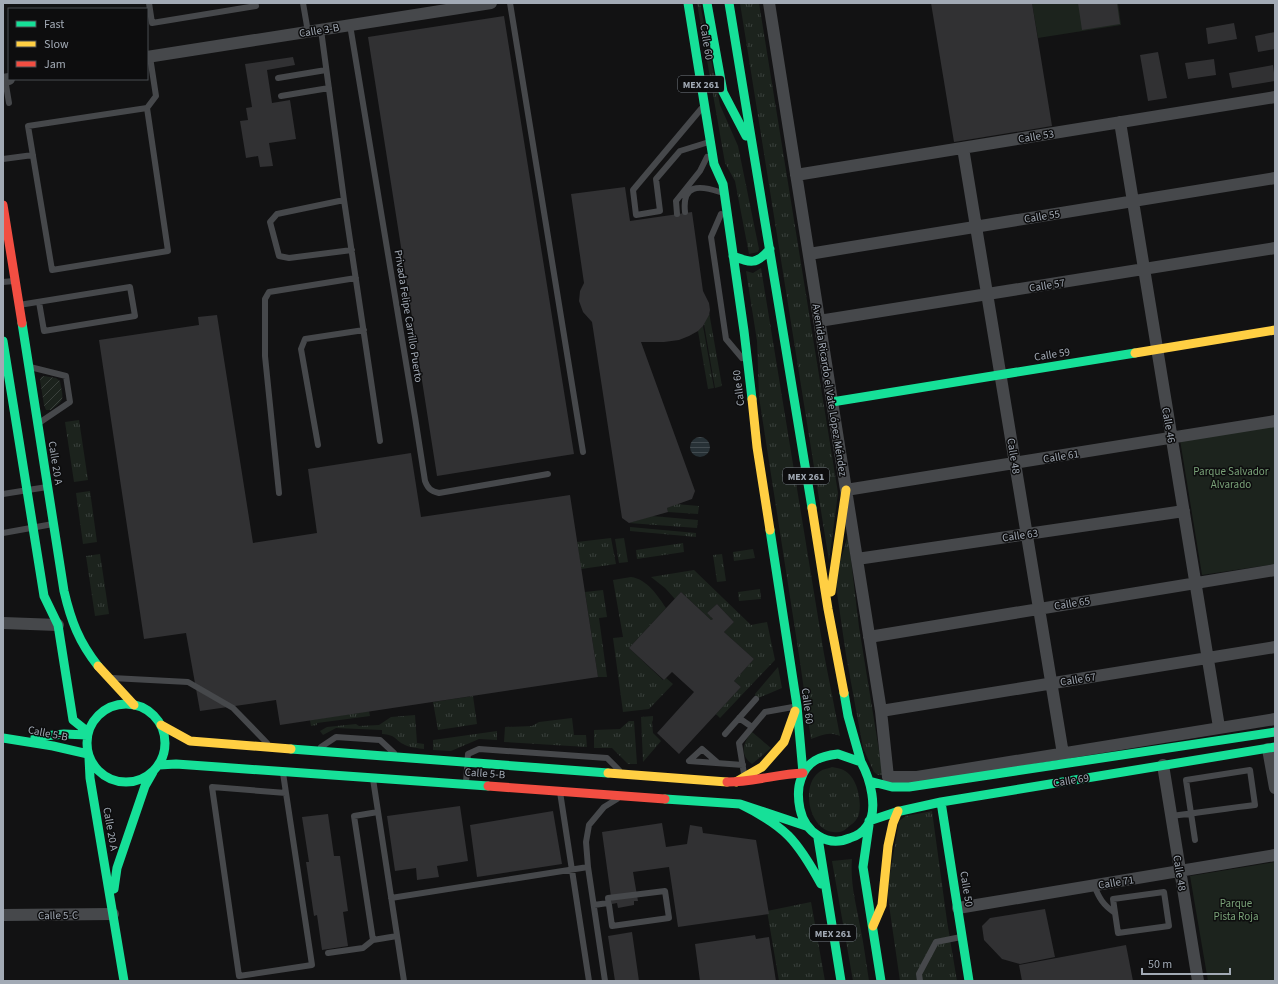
<svg xmlns="http://www.w3.org/2000/svg" width="1278" height="984" viewBox="0 0 1278 984" font-family="'Source Sans 3',sans-serif">
  <defs>
    <pattern id="grass-tufts" width="24" height="20" patternUnits="userSpaceOnUse"><rect width="24" height="20" fill="#1c231d"/><path d="M3 7l-1-3M5 7V3M7 7l1-3M15 17l-1-3M17 17v-4M19 17l1-3" fill="none" stroke="#3a403c"/></pattern>
    <pattern id="garden-furrows" width="10" height="10" patternUnits="userSpaceOnUse"><rect width="10" height="10" fill="#1c231d"/><path d="M-1 1l2-2M0 10L10 0M9 11l2-2" fill="none" stroke="#3a403c"/></pattern>
    <pattern id="water-rules" width="6" height="5" patternUnits="userSpaceOnUse"><rect width="6" height="5" fill="#273136"/><path d="M0 2.5h6" fill="none" stroke="#434c51"/></pattern>
  </defs>
  <rect width="100%" height="100%" fill="#121213"/>
  <path fill="url(#grass-tufts)" d="M 697,3 L 700,3 L 720,105 L 738,146 L 759,249 L 758,252 L 749,254 L 735,181 L 725,163 Z
    M 740,3 L 759,3 L 838,493 L 829,561 Z
    M 761,268 L 824,654 L 840,736 C 830,731 821,735 811,739 L 799,655 L 759,397 L 757,341 L 746,271 L 753,273 Z
    M 709,312 L 722,386 L 715,388 L 704,324 Z
    M 703,326 L 714,388 L 708,389 L 698,331 Z
    M 79,420 L 88,480 L 74,482 L 65,422 Z
    M 90,491 L 97,542 L 83,544 L 76,493 Z
    M 676,504 L 699,506 L 698,514 L 668,512 L 667,508 Z
    M 652,516 L 698,520 L 697,528 L 629,523 Z
    M 630,527 L 696,533 L 696,537 L 630,531 Z
    M 848,535 L 859,627 L 883,775 L 878,775 L 874,772 L 863,748 L 846,655 L 835,579 Z
    M 611,538 L 616,564 L 581,569 L 577,542 Z
    M 624,538 L 628,562 L 619,563 L 615,539 Z
    M 683,543 L 684,552 L 637,559 L 636,550 Z
    M 753,549 L 755,558 L 734,561 L 733,552 Z
    M 100,554 L 109,614 L 95,616 L 86,556 Z
    M 722,554 L 726,581 L 717,582 L 713,555 Z
    M 694,570 L 751,625 L 767,622 L 775,660 L 720,718 L 716,714 L 741,687 L 734,681 L 754,659 L 724,632 L 734,622 L 717,604 L 707,613 L 713,619 L 711,620 L 681,592 L 675,599 L 665,588 L 651,577 Z
    M 631,577 C 647,579 658,596 666,608 L 629,648 L 663,680 L 666,678 L 673,684 L 649,709 L 623,712 L 613,638 L 623,637 L 613,580 Z
    M 760,589 L 761,599 L 739,601 L 738,592 Z
    M 603,590 L 607,617 L 599,618 L 607,677 L 598,677 L 585,592 Z
    M 778,667 L 782,688 L 756,699 L 755,694 Z
    M 473,696 L 477,724 L 438,730 L 433,702 Z
    M 369,711 L 370,716 L 317,723 L 317,725 L 311,726 L 310,720 Z
    M 415,715 L 417,743 L 424,744 L 424,749 C 418,748 411,748 405,745 C 394,740 397,735 382,734 L 382,730 L 336,728 L 323,735 L 320,731 L 327,727 L 356,724 L 359,726 L 379,725 L 391,717 Z
    M 653,716 L 653,720 L 652,722 L 653,733 L 661,741 L 643,762 L 641,717 Z
    M 572,718 L 574,735 L 586,735 L 587,747 L 504,742 L 505,727 L 532,726 L 539,722 Z
    M 629,721 L 634,721 L 637,764 L 628,764 L 612,748 L 594,748 L 594,730 L 620,729 Z
    M 497,731 L 497,740 L 479,739 L 451,751 L 433,750 L 433,740 Z
    M 752,732 L 771,748 L 752,764 C 739,755 743,742 752,732 Z
    M 832,767 C 835,768 839,768 841,769 C 857,774 862,800 859,814 C 857,821 852,824 847,828 C 843,832 839,833 833,832 C 809,829 801,787 818,773 C 822,769 827,769 832,767 Z
    M 932,811 L 947,921 L 957,981 L 900,981 L 887,891 L 899,821 L 906,816 Z
    M 852,859 C 850,883 856,903 860,926 C 864,944 866,963 869,981 L 853,981 L 832,861 Z
    M 811,902 L 825,981 L 779,981 L 767,911 Z"/>
  <path fill="#1c231d" d="M 1032,3 L 1118,3 L 1121,25 L 1038,38 Z
    M 1275,424 L 1275,564 L 1202,575 L 1180,440 Z
    M 1275,862 L 1275,981 L 1208,981 L 1190,876 Z"/>
  <path fill="url(#garden-furrows)" d="M 44,376 L 56,378 L 60,381 C 63,399 66,399 51,410 L 46,410 L 44,405 L 40,380 L 41,377 Z"/>
  <path fill="url(#water-rules)" d="M690 447a10 10 0 1 1 20 0a10 10 0 1 1-20 0Z"/>
  <path fill="#313133" d="M 931,3 L 1032,3 L 1052,126 L 954,142 Z
    M 1078,3 L 1117,3 L 1120,24 L 1082,30 Z
    M 504,16 L 574,454 L 437,476 L 368,37 Z
    M 1234,23 L 1237,39 L 1208,44 L 1206,28 Z
    M 1275,32 L 1275,49 L 1258,52 L 1255,36 Z
    M 1158,52 L 1167,98 L 1148,101 L 1140,55 Z
    M 293,57 L 295,65 L 267,70 L 272,103 L 290,100 L 296,139 L 269,143 L 273,166 L 260,167 L 258,156 L 246,158 L 240,121 L 248,120 L 246,108 L 252,107 L 245,64 Z
    M 1214,59 L 1216,75 L 1188,79 L 1185,63 Z
    M 1273,65 L 1275,81 L 1232,88 L 1229,73 Z
    M 625,187 L 630,221 L 692,212 L 703,291 L 709,303 L 710,310 L 709,315 L 703,326 L 698,331 L 689,336 L 679,340 L 664,342 L 641,342 L 695,491 L 692,499 L 667,508 L 668,512 L 629,523 L 622,518 L 592,322 L 583,312 L 579,301 L 580,291 L 584,283 L 571,194 Z
    M 217,315 L 253,543 L 317,533 L 308,469 L 411,453 L 421,517 L 570,495 L 598,677 L 280,725 L 276,700 L 200,711 L 186,633 L 144,639 L 99,340 L 199,325 L 198,317 Z
    M 681,592 L 711,620 L 713,619 L 707,613 L 717,604 L 734,622 L 724,632 L 754,659 L 734,681 L 741,687 L 679,754 L 657,733 L 694,692 L 672,672 L 664,680 L 629,648 Z
    M 460,806 L 468,861 L 437,866 L 439,877 L 417,880 L 416,868 L 395,871 L 387,816 Z
    M 553,811 L 562,864 L 477,877 L 470,825 Z
    M 328,814 L 334,856 L 340,856 L 348,911 L 343,912 L 348,946 L 322,950 L 317,915 L 314,916 L 306,862 L 309,862 L 302,817 Z
    M 662,823 L 666,847 L 687,844 L 690,825 L 702,827 L 703,833 L 756,840 L 769,914 L 678,927 L 669,867 L 633,872 L 638,901 L 634,901 L 634,905 L 618,908 L 617,903 L 612,904 L 602,832 Z
    M 1045,909 L 1055,957 L 1020,964 L 1002,959 L 984,940 L 982,926 L 990,918 Z
    M 632,932 L 639,981 L 615,981 L 608,936 Z
    M 755,935 L 756,939 L 769,937 L 776,981 L 700,981 L 695,944 Z
    M 1126,945 L 1133,981 L 1022,981 L 1019,965 Z"/>
  <g fill="none" stroke-linecap="round" stroke-linejoin="round">
    <path stroke="#46484b" stroke-width="6" d="M 149,3 L 152,23 L 256,6 L 255,3
      M 303,3 L 308,32
      M 510,3 L 583,452
      M 350,25 L 415,417 L 425,481 C 428,489 431,491 439,493 L 548,474
      M 321,30 L 344,200 L 380,441
      M 278,78 L 326,70
      M 5,79 L 9,103
      M 281,96 L 329,88
      M 147,108 L 168,251 L 52,270 L 28,126 L 147,108 L 156,96 L 150,57
      M 701,109 L 633,190 L 636,215 L 660,211 L 656,179 L 680,151 L 709,142
      M 3,159 L 33,155
      M 344,200 L 277,214 L 270,222 L 279,256 L 289,258 L 352,250
      M 685,212 C 682,184 699,185 720,192
      M 677,214 L 676,201 L 700,171 L 707,157
      M 721,214 L 711,237 L 726,339 L 742,358
      M 3,282 L 14,281
      M 19,305 L 130,287 L 135,316 L 44,331 L 39,302
      M 30,367 L 66,376 L 70,402 L 39,423
      M 318,445 L 301,349 L 305,339 L 364,330
      M 279,493 L 265,356 L 265,299 L 269,292 L 356,278
      M 3,494 L 47,487
      M 3,533 L 53,524
      M 112,678 L 188,682 L 233,708 L 267,743
      M 739,718 L 752,727
      M 725,734 L 756,699
      M 321,747 L 336,737 L 380,740 L 394,753
      M 718,763 L 702,749 L 689,761 L 743,765
      M 283,773 L 286,793 L 312,965 L 239,976 L 212,787 L 286,793
      M 744,774 L 739,743 L 765,712 L 793,707
      M 373,779 L 404,981
      M 466,783 L 468,754 L 479,749 L 607,758 L 619,770
      M 560,792 L 589,981
      M 1171,816 C 1199,813 1227,808 1255,805 L 1250,770 L 1186,780 L 1195,840
      M 1094,885 C 1099,898 1103,905 1115,913
      M 665,891 L 669,918 L 612,926 L 608,898 Z
      M 1164,892 L 1169,926 L 1118,933 L 1113,899 Z
      M 391,898 L 588,867
      M 594,905 L 608,903
      M 373,940 L 354,816 L 378,812
      M 328,953 L 363,948 L 373,940 L 397,936
      M 605,981 L 588,867 L 586,842 L 589,825 L 604,807 L 617,799
      M 920,981 L 919,974 L 936,942 L 961,937"/>
    <path stroke="#46484b" stroke-width="12" d="M 769,3 L 881,711 L 888,777 L 917,777 L 1275,719
      M 147,57 L 491,3
      M 3,80 L 9,79
      M 1120,122 L 1219,727
      M 963,148 L 1064,760
      M 796,175 L 1275,97
      M 809,254 L 1275,178
      M 819,321 L 1275,248
      M 846,490 L 1275,421
      M 857,559 L 1184,511
      M 3,623 L 58,625
      M 869,637 L 1275,570
      M 881,711 L 1275,647
      M 1268,749 L 1275,788
      M 1163,765 L 1198,981
      M 958,908 L 1275,855
      M 3,915 L 113,914"/>
    <path stroke="#16e098" stroke-width="9" d="M 688,3 L 714,164 L 723,184 L 744,331 L 752,399
      M 707,3 L 723,92 L 746,136
      M 729,3 L 812,508
      M 733,256 C 751,263 756,265 770,249
      M 22,323 L 64,591 C 71,621 79,642 98,666
      M 3,341 L 44,596 L 58,625 L 73,720 L 88,732
      M 832,402 L 1135,353
      M 770,530 L 797,706 L 803,773
      M 844,693 L 848,716 L 861,762
      M87 743a39 39 0 1 1 78 0a39 39 0 1 1-78 0Z
      M 35,737 L 64,734 L 87,735
      M 3,738 L 53,746 L 88,754
      M 291,749 L 608,773
      M 838,754 L 861,762 C 870,778 879,810 867,826 C 863,832 857,836 850,838 C 827,848 805,832 800,809 C 798,799 797,789 801,779 C 807,761 820,756 838,754 Z
      M 89,758 L 90,778 L 124,981
      M 159,765 L 176,764 L 488,786
      M 869,781 L 892,787 L 909,787 L 1275,732
      M 665,799 L 740,804 L 806,826
      M 941,802 L 969,981
      M 740,804 C 785,826 797,840 821,884
      M 869,821 L 896,812 L 941,802 L 1275,747
      M 869,825 L 863,867 L 881,981
      M 818,838 L 841,981
      M 114,889 L 117,868 L 145,786 L 153,772"/>
    <path stroke="#ffcf43" stroke-width="9" d="M 1135,353 L 1275,330
      M 752,399 L 757,447 L 770,530
      M 812,508 L 828,609 L 844,693
      M 831,592 L 846,490
      M 98,666 L 134,705
      M 161,725 L 190,741 L 291,749
      M 608,773 L 727,782
      M 736,782 L 762,767 L 784,742 L 795,711
      M 873,926 L 882,905 L 888,846 L 893,823 L 898,811"/>
    <path stroke="#f24e42" stroke-width="9" d="M 3,205 L 22,323
      M 727,782 C 753,782 778,774 803,773
      M 488,786 L 665,799"/>
  </g>
  <g text-anchor="middle" stroke-width="3" stroke-linejoin="round" paint-order="stroke">
    <g fill="#0d0d0e" stroke="#757b83" stroke-width="1">
      <rect x="678" y="76" width="46" height="16" rx="3"/>
      <rect x="783" y="468" width="46" height="16" rx="3"/>
      <rect x="810" y="925" width="46" height="16" rx="3"/>
    </g>
    <g font-size="10" font-weight="bold" fill="#a2aab5">
      <text x="701" y="88">MEX 261</text>
      <text x="806" y="480">MEX 261</text>
      <text x="833" y="937">MEX 261</text>
    </g>
    <g font-size="11" fill="#a2aab5" stroke="#0d0d0e">
      <text transform="translate(319 30) rotate(-9)" y="4">Calle 3-B</text>
      <text transform="translate(707 42) rotate(81)" y="4">Calle 60</text>
      <text transform="translate(1036 136) rotate(-9)" y="4">Calle 53</text>
      <text transform="translate(1042 216) rotate(-9)" y="4">Calle 55</text>
      <text transform="translate(1047 285) rotate(-9)" y="4">Calle 57</text>
      <text transform="translate(409 316) rotate(81)" y="4">Privada Felipe Carrillo Puerto</text>
      <text transform="translate(1052 354) rotate(-9)" y="4">Calle 59</text>
      <text transform="translate(738 388) rotate(-97)" y="4">Calle 60</text>
      <text transform="translate(830 390) rotate(81)" y="4">Avenida Ricardo el Vate López Méndez</text>
      <text transform="translate(1169 425) rotate(80)" y="4">Calle 46</text>
      <text transform="translate(1014 456) rotate(81)" y="4">Calle 48</text>
      <text transform="translate(1061 456) rotate(-9)" y="4">Calle 61</text>
      <text transform="translate(56 463) rotate(81)" y="4">Calle 20 A</text>
      <text transform="translate(1020 535) rotate(-8)" y="4">Calle 63</text>
      <text transform="translate(1072 603) rotate(-9)" y="4">Calle 65</text>
      <text transform="translate(1078 679) rotate(-9)" y="4">Calle 67</text>
      <text transform="translate(808 706) rotate(83)" y="4">Calle 60</text>
      <text transform="translate(48 733) rotate(11)" y="4">Calle 5-B</text>
      <text transform="translate(485 773) rotate(4)" y="4">Calle 5-B</text>
      <text transform="translate(1071 780) rotate(-9)" y="4">Calle 69</text>
      <text transform="translate(111 829) rotate(80)" y="4">Calle 20 A</text>
      <text transform="translate(1180 873) rotate(81)" y="4">Calle 48</text>
      <text transform="translate(1116 882) rotate(-9)" y="4">Calle 71</text>
      <text transform="translate(967 889) rotate(81)" y="4">Calle 50</text>
      <text transform="translate(58 915) rotate(-1)" y="4">Calle 5-C</text>
    </g>
    <g font-size="11" fill="#79a178" stroke="#0d0d0e">
      <text x="1231" y="475">Parque Salvador<tspan x="1231" dy="13">Alvarado</tspan></text>
      <text x="1236" y="907">Parque<tspan x="1236" dy="13">Pista Roja</tspan></text>
    </g>
  </g>
  <rect width="1278" height="984" fill="none" stroke="#a2aab5" stroke-width="8"/>
  <rect x="8" y="8" width="140" height="72" fill="#0d0d0e" stroke="#494c51"/>
  <rect x="16" y="21" width="20" height="6" fill="#16e098" stroke="#494c51"/>
  <text x="44" y="28" font-size="12" fill="#a2aab5">Fast</text>
  <rect x="16" y="41" width="20" height="6" fill="#ffcf43" stroke="#494c51"/>
  <text x="44" y="48" font-size="12" fill="#a2aab5">Slow</text>
  <rect x="16" y="61" width="20" height="6" fill="#f24e42" stroke="#494c51"/>
  <text x="44" y="68" font-size="12" fill="#a2aab5">Jam</text>
  <path d="M1142 968v6h88v-6" fill="none" stroke="#a2aab5" stroke-width="2"/>
  <text x="1148" y="968" font-size="12" fill="#a2aab5" stroke="#0d0d0e" stroke-width="3" paint-order="stroke">50 m</text>
</svg>
